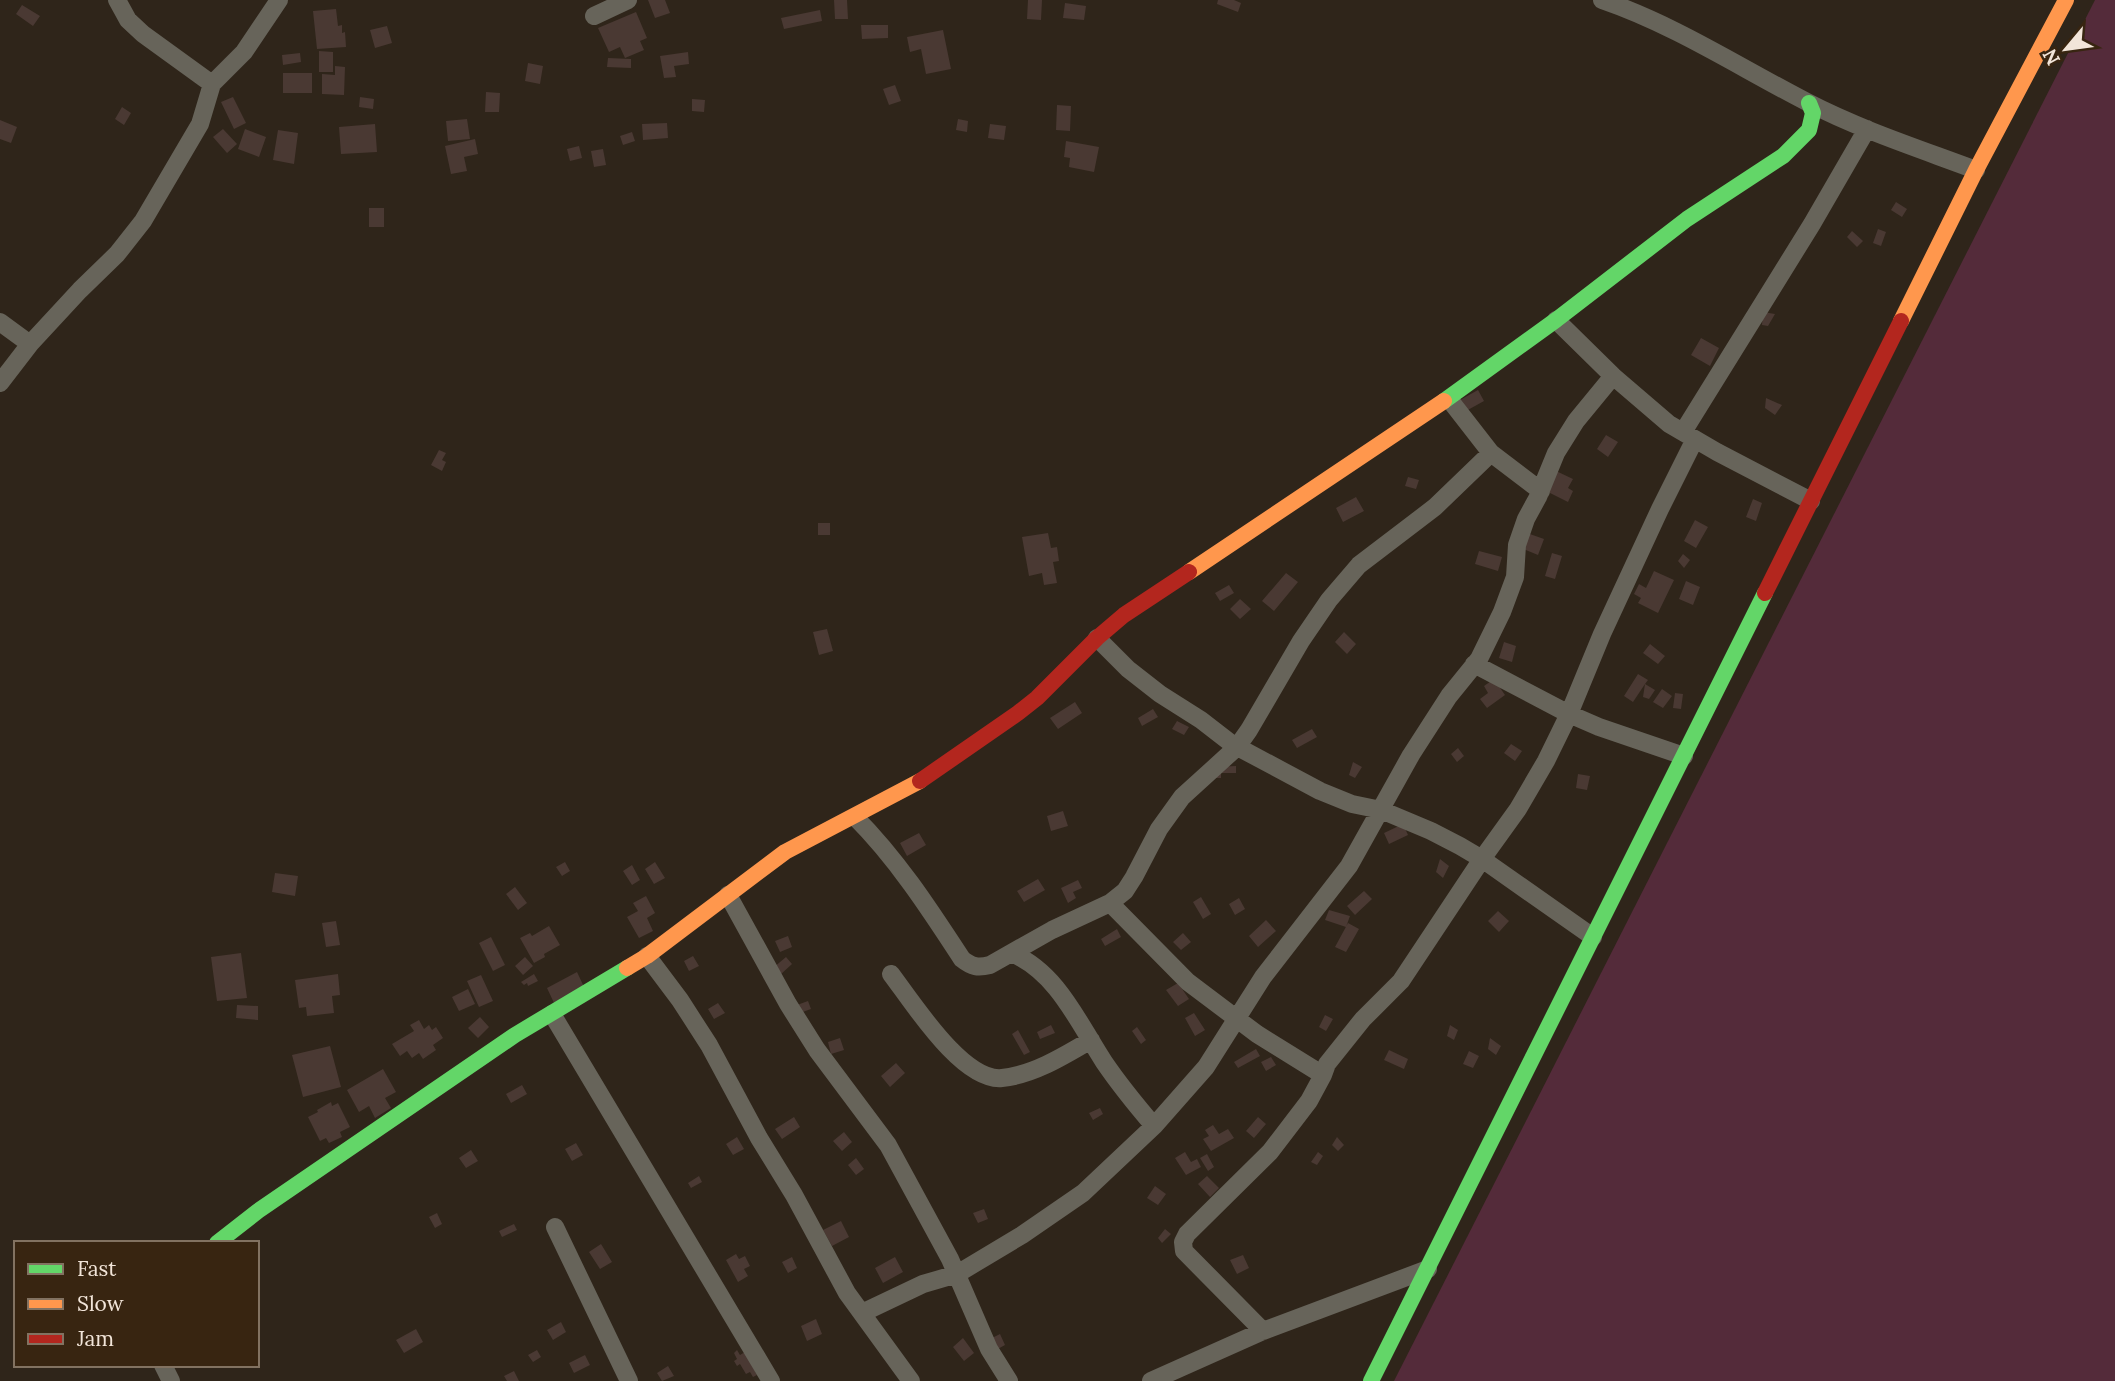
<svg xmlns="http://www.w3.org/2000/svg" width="2115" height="1381" viewBox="0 0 2115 1381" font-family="Lora,serif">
  <rect width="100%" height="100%" fill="#2f251a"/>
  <path fill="#542b3a" d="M 2095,0 L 2115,0 L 2115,1381 L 1394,1381 Z"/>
  <path fill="#4a3933" d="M 648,0 L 665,0 L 670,13 L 655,18 Z
    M 834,0 L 847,0 L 848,19 L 835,19 Z
    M 1028,0 L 1042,0 L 1041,20 L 1027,19 Z
    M 1218,0 L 1234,0 L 1241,3 L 1238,12 L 1217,4 Z
    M 1065,3 L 1086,6 L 1084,20 L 1063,18 Z
    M 22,5 L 40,16 L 33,26 L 16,14 Z
    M 336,9 L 338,26 L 342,25 L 342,33 L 345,32 L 346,47 L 317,49 L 313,11 Z
    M 820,10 L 822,21 L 784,29 L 781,18 Z
    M 636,12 L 647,38 L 640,41 L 644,50 L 625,58 L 620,47 L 609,52 L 598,28 Z
    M 861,25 L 888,25 L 888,38 L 862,39 Z
    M 387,26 L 392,43 L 375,48 L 370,30 Z
    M 943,30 L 951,69 L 926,74 L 921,49 L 910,52 L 907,37 Z
    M 319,51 L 333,52 L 333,72 L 319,72 Z
    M 688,52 L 689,64 L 674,66 L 676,77 L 664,78 L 660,56 Z
    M 300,53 L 301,62 L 283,65 L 282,55 Z
    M 608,58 L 631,59 L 631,68 L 607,67 Z
    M 528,63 L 543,66 L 540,84 L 525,81 Z
    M 335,66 L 345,67 L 344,95 L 322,94 L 322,74 L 335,75 Z
    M 283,73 L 312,73 L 312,93 L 283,93 Z
    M 895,85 L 901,101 L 889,105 L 883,89 Z
    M 486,92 L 500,93 L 499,112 L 485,112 Z
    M 233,97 L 246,123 L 234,129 L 221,102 Z
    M 360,97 L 374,99 L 373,109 L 359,107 Z
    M 692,99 L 705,100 L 704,112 L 692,111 Z
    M 1057,105 L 1071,106 L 1070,131 L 1056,130 Z
    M 122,107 L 131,113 L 124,125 L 115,119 Z
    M 467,119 L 470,139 L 448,141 L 446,121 Z
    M 958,119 L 968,121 L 967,132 L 956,130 Z
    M 0,120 L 17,127 L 11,143 L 0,139 Z
    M 667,123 L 668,138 L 643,140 L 642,124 Z
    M 375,124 L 377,152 L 341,154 L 339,127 Z
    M 990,124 L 1006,126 L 1004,140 L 988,138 Z
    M 223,129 L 237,144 L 227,153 L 213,137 Z
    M 245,129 L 266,137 L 259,157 L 238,149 Z
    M 278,130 L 298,133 L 294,164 L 273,160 Z
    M 632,132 L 635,141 L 623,145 L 620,136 Z
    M 475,139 L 478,154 L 464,157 L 467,171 L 451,174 L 445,146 Z
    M 1066,141 L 1099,147 L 1094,172 L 1069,167 L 1070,158 L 1064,157 Z
    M 579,146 L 582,158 L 570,161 L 567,149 Z
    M 603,149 L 606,165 L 594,167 L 591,151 Z
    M 1896,202 L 1907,209 L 1902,217 L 1891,210 Z
    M 369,208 L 384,208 L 384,227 L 369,227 Z
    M 1878,229 L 1886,232 L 1881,246 L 1873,243 Z
    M 1852,231 L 1863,241 L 1857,247 L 1847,237 Z
    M 1763,312 L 1775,314 L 1768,326 L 1762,325 Z
    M 1701,338 L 1719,348 L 1710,366 L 1691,355 Z
    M 1478,390 L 1484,401 L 1466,411 L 1460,400 Z
    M 1766,398 L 1782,405 L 1775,415 L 1765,408 Z
    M 1606,435 L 1618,442 L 1608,457 L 1597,449 Z
    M 439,450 L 446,453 L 442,460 L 446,462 L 442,471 L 431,465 Z
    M 1554,470 L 1573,479 L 1568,488 L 1573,491 L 1568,502 L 1544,490 Z
    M 1408,477 L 1419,480 L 1416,489 L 1405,486 Z
    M 1356,497 L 1364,511 L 1343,522 L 1336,508 Z
    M 1753,499 L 1762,503 L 1756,521 L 1746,517 Z
    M 1695,520 L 1708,527 L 1696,548 L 1684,541 Z
    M 818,523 L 830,523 L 830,535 L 818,535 Z
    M 1048,533 L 1051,548 L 1057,547 L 1059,561 L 1053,562 L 1057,583 L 1044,585 L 1042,573 L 1029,576 L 1022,537 Z
    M 1527,533 L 1544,539 L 1538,555 L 1521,548 Z
    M 1479,551 L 1502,557 L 1498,571 L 1475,564 Z
    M 1552,553 L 1562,556 L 1555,579 L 1545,576 Z
    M 1683,554 L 1690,560 L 1684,568 L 1678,561 Z
    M 1654,571 L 1674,580 L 1658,613 L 1638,603 L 1641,598 L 1634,594 L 1639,584 L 1646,588 Z
    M 1286,573 L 1298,582 L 1274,611 L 1262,601 Z
    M 1686,581 L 1700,587 L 1693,605 L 1679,599 Z
    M 1229,585 L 1234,593 L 1220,601 L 1215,593 Z
    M 1240,599 L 1251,609 L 1240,619 L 1230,609 Z
    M 827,629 L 833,651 L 819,655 L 813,632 Z
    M 1344,632 L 1356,644 L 1347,654 L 1335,642 Z
    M 1504,642 L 1516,646 L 1512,662 L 1499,658 Z
    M 1650,644 L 1665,656 L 1658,664 L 1643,653 Z
    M 1638,674 L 1648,680 L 1645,684 L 1655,690 L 1649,699 L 1643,697 L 1645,684 L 1633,702 L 1624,696 Z
    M 1494,679 L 1505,695 L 1487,708 L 1480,699 L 1488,693 L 1484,686 Z
    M 1662,689 L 1672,696 L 1663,708 L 1653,702 Z
    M 1675,693 L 1683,694 L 1681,709 L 1673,708 Z
    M 1075,702 L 1082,713 L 1058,729 L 1050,718 Z
    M 1153,709 L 1158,717 L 1142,726 L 1138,718 Z
    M 1177,721 L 1189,727 L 1184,735 L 1172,729 Z
    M 1312,729 L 1317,737 L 1297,748 L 1292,740 Z
    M 1511,744 L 1522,751 L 1515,761 L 1504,753 Z
    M 1458,748 L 1464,756 L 1457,762 L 1451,754 Z
    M 1353,762 L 1362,767 L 1355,778 L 1349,775 Z
    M 1236,766 L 1236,773 L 1221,773 L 1221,778 L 1215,778 L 1215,767 Z
    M 1578,774 L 1590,776 L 1587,790 L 1576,788 Z
    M 1063,811 L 1068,826 L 1051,831 L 1047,816 Z
    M 1403,824 L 1408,835 L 1389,844 L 1384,833 Z
    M 919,833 L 926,845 L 907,856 L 900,843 Z
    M 1440,859 L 1449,866 L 1443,878 L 1436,872 Z
    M 565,862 L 570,871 L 562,876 L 556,867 Z
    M 655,862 L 665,878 L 654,884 L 645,869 Z
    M 632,865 L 640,880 L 632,885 L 623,871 Z
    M 275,873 L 298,876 L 295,896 L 272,892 Z
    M 1038,879 L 1045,890 L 1024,902 L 1017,891 Z
    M 1078,880 L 1082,888 L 1073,892 L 1076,898 L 1068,903 L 1061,888 Z
    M 515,887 L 527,903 L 518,910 L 506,894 Z
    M 1364,891 L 1372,899 L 1355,915 L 1347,906 Z
    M 646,896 L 655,913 L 647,918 L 653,931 L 639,938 L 627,917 L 638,911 L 633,903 Z
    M 1201,897 L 1211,914 L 1203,919 L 1193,902 Z
    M 1239,898 L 1245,909 L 1235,915 L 1229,904 Z
    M 1329,910 L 1350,916 L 1346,927 L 1325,920 Z
    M 1498,911 L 1509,921 L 1499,932 L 1488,921 Z
    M 1266,920 L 1276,931 L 1258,947 L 1249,936 Z
    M 336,921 L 340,945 L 326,947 L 322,923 Z
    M 1348,923 L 1359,929 L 1346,952 L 1335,947 Z
    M 549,926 L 560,945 L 544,954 L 545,957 L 534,963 L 520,938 L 530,933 L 532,936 Z
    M 1117,929 L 1121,937 L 1105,946 L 1101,939 Z
    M 1183,933 L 1191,942 L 1181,950 L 1173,942 Z
    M 788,936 L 792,947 L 780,952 L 775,941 Z
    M 491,937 L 505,965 L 493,971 L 479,943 Z
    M 241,953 L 247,998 L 217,1001 L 211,957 Z
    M 693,956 L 699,966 L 689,971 L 684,961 Z
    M 525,957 L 533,966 L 523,975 L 515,966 Z
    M 786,957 L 792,964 L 780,975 L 773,968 Z
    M 577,972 L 585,989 L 555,1005 L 547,988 Z
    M 338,974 L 340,995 L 332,996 L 334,1013 L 307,1016 L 306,1007 L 299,1008 L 295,980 Z
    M 534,974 L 538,981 L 528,986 L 527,983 L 524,985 L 521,982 Z
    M 481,975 L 493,1001 L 479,1007 L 467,981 Z
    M 1178,983 L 1189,999 L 1178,1006 L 1166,990 Z
    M 468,989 L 475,1004 L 459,1011 L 452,997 Z
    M 808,1001 L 811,1009 L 800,1013 L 797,1005 Z
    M 718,1003 L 725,1013 L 714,1019 L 708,1009 Z
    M 237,1005 L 258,1006 L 258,1020 L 236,1018 Z
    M 1194,1013 L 1205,1030 L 1195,1036 L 1185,1018 Z
    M 1325,1015 L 1333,1019 L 1326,1031 L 1319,1027 Z
    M 480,1017 L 489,1027 L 478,1038 L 468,1028 Z
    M 419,1020 L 424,1029 L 429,1025 L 432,1030 L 436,1027 L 443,1038 L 433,1045 L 436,1050 L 423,1059 L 419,1053 L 412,1058 L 407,1051 L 400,1056 L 392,1044 L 414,1031 L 410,1025 Z
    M 1051,1025 L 1055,1033 L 1040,1039 L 1037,1032 Z
    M 1450,1025 L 1458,1030 L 1454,1040 L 1447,1036 Z
    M 1137,1027 L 1146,1040 L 1141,1044 L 1132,1031 Z
    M 1018,1030 L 1030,1052 L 1024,1055 L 1012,1034 Z
    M 840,1038 L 844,1050 L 831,1054 L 828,1042 Z
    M 1490,1038 L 1501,1046 L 1496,1055 L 1488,1049 Z
    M 330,1046 L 341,1087 L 303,1097 L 292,1055 Z
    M 1256,1049 L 1260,1056 L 1238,1068 L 1234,1062 Z
    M 1389,1050 L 1408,1059 L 1404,1069 L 1384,1060 Z
    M 1469,1051 L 1479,1056 L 1473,1068 L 1463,1064 Z
    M 1271,1057 L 1276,1065 L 1266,1071 L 1261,1062 Z
    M 896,1063 L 905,1073 L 890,1087 L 881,1076 Z
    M 383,1069 L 396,1092 L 385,1098 L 391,1108 L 375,1118 L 369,1106 L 359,1112 L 347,1090 Z
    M 522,1085 L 527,1094 L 511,1103 L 506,1094 Z
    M 331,1102 L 332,1106 L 338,1103 L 350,1127 L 340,1132 L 342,1137 L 329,1143 L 326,1138 L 320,1141 L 308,1117 L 318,1112 L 317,1110 Z
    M 1100,1108 L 1103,1114 L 1093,1120 L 1089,1113 Z
    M 794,1117 L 800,1127 L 782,1139 L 775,1129 Z
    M 1258,1117 L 1266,1124 L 1254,1138 L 1246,1131 Z
    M 1213,1125 L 1219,1134 L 1228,1129 L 1234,1138 L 1211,1151 L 1203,1139 L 1209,1136 L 1205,1130 Z
    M 844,1132 L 852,1142 L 842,1151 L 833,1141 Z
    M 737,1137 L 744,1149 L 733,1155 L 726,1144 Z
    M 1337,1137 L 1344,1145 L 1338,1151 L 1332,1145 Z
    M 576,1143 L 583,1155 L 572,1161 L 565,1149 Z
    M 471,1150 L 478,1161 L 466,1168 L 459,1158 Z
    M 1185,1152 L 1191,1162 L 1197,1159 L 1201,1167 L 1186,1175 L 1175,1158 Z
    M 1318,1152 L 1323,1156 L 1317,1165 L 1311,1162 Z
    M 1207,1154 L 1214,1167 L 1208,1171 L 1200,1158 Z
    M 856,1158 L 864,1169 L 856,1175 L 848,1165 Z
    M 699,1176 L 702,1182 L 691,1188 L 688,1183 Z
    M 1207,1176 L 1219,1188 L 1210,1197 L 1198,1184 Z
    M 1155,1186 L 1166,1194 L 1158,1205 L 1147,1198 Z
    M 984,1209 L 988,1219 L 978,1223 L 973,1213 Z
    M 437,1213 L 442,1224 L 435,1228 L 429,1217 Z
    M 841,1221 L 849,1237 L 832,1246 L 823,1230 Z
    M 514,1224 L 517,1230 L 502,1237 L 499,1231 Z
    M 1165,1229 L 1171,1234 L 1162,1243 L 1158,1238 Z
    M 601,1244 L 612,1262 L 600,1269 L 589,1252 Z
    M 736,1254 L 739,1259 L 745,1256 L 750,1266 L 744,1269 L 748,1276 L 738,1282 L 726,1260 Z
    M 1243,1255 L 1249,1268 L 1237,1274 L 1230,1260 Z
    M 792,1257 L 797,1268 L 788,1273 L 782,1262 Z
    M 895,1257 L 903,1272 L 883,1283 L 875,1268 Z
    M 816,1319 L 822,1334 L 807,1341 L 801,1326 Z
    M 561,1322 L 566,1332 L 553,1340 L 547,1330 Z
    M 416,1329 L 423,1342 L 404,1353 L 396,1340 Z
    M 1000,1334 L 1005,1345 L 996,1350 L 990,1339 Z
    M 963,1338 L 974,1353 L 964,1361 L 953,1347 Z
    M 537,1350 L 541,1357 L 533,1362 L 528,1355 Z
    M 737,1350 L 740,1355 L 745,1352 L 757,1375 L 753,1377 L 750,1372 L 746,1374 L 740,1364 L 737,1366 L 734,1361 L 737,1359 L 734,1353 Z
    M 585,1355 L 590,1365 L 574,1373 L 569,1363 Z
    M 668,1366 L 674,1376 L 662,1381 L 657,1373 Z
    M 514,1371 L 519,1381 L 507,1381 L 504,1376 Z"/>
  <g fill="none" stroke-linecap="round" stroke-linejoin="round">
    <path stroke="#67645a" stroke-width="18" d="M 117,0 L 128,20 L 143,34 L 212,84
      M 1602,0 C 1675,25 1739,67 1807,102 C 1861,130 1920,149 1976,170
      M 594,16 L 628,0
      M 1556,320 L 1613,376 L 1669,424 L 1717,452 L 1811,501
      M 0,322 L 30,344
      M 0,383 L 30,344 L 80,290 L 117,254 L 143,221 L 200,124 L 212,84 L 244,52 L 279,0
      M 1449,399 L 1491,453 L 1541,491
      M 1683,432 L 1812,224 L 1867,129
      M 1097,638 L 1128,669 L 1160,694 L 1201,720 L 1232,744 L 1320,791 L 1352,804 L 1381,810 L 1431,831 L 1460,846 L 1482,859 L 1593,937
      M 1474,664 L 1569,714 L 1599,727 L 1684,756
      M 855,817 C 897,859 930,910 962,959 C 972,967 978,968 990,965 L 1052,930 L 1110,903 L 1125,891 L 1134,877 L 1159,829 L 1182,797 L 1237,747 L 1249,730 L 1301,641 L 1329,600 L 1359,565 L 1435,507 L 1491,453
      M 728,895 L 788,1004 L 817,1050 L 888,1145 L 950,1259 L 989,1349 L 1009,1381
      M 1110,903 L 1188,982 L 1257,1034 L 1323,1075
      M 1011,953 C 1057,972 1078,1022 1104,1062 C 1119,1084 1136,1105 1154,1126
      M 647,956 L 680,1000 L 709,1045 L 759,1138 L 794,1195 L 847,1293 L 911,1381
      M 891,974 C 913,1003 963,1082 1002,1078 C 1033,1075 1064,1056 1091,1040
      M 552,1014 L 771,1381
      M 555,1227 L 629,1381
      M 862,1313 L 923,1284 L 957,1274 L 1022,1235 L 1083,1193 L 1154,1126 L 1206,1067 L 1263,977 L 1349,866 L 1411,755 L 1449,696 L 1479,659 L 1502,612 L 1515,577 L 1517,545 L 1526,519 L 1538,497 L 1556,453 L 1576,421 L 1613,376
      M 1263,1331 L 1184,1251 L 1183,1242 L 1187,1234 L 1270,1152 L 1309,1101 L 1323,1075 L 1327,1064 L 1363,1019 L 1401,981 L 1482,859 L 1518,809 L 1546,761 L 1569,714 L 1602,634 L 1660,509 L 1695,439
      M 163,1365 L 171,1381
      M 1151,1381 L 1263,1331 L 1428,1269"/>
    <path stroke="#63d668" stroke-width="16" d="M 1444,401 L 1556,320 L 1687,219 L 1783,156 L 1809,130 L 1813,113 L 1809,103
      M 217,1243 L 258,1211 L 515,1035 L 627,968
      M 1371,1381 L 1765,593"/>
    <path stroke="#ff974d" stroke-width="16" d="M 1901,321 L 1976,170 L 2066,0
      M 1189,572 L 1444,401
      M 627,968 L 647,956 L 785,852 L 920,781"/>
    <path stroke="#b3261e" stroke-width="16" d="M 1765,593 L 1901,321
      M 920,781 L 1018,713 L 1037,698 L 1097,638 L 1124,615 L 1189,572"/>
  </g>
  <rect x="14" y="1241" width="245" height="126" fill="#382511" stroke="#827261" stroke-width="2"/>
  <rect x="28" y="1264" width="35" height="10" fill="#63d668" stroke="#827261" stroke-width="2"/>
  <text x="77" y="1276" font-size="21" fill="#f2e5d9">Fast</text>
  <rect x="28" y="1299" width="35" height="10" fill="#ff974d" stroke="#827261" stroke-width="2"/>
  <text x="77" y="1311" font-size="21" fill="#f2e5d9">Slow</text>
  <rect x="28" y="1334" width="35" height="10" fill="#b3261e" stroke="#827261" stroke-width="2"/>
  <text x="77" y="1346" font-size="21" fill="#f2e5d9">Jam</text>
  <g transform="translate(2066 49) rotate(241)" stroke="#382511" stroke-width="5" paint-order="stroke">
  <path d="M0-5L12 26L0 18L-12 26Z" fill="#f2e5d9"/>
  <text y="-10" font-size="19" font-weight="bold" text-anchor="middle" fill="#f2e5d9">N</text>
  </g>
</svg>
